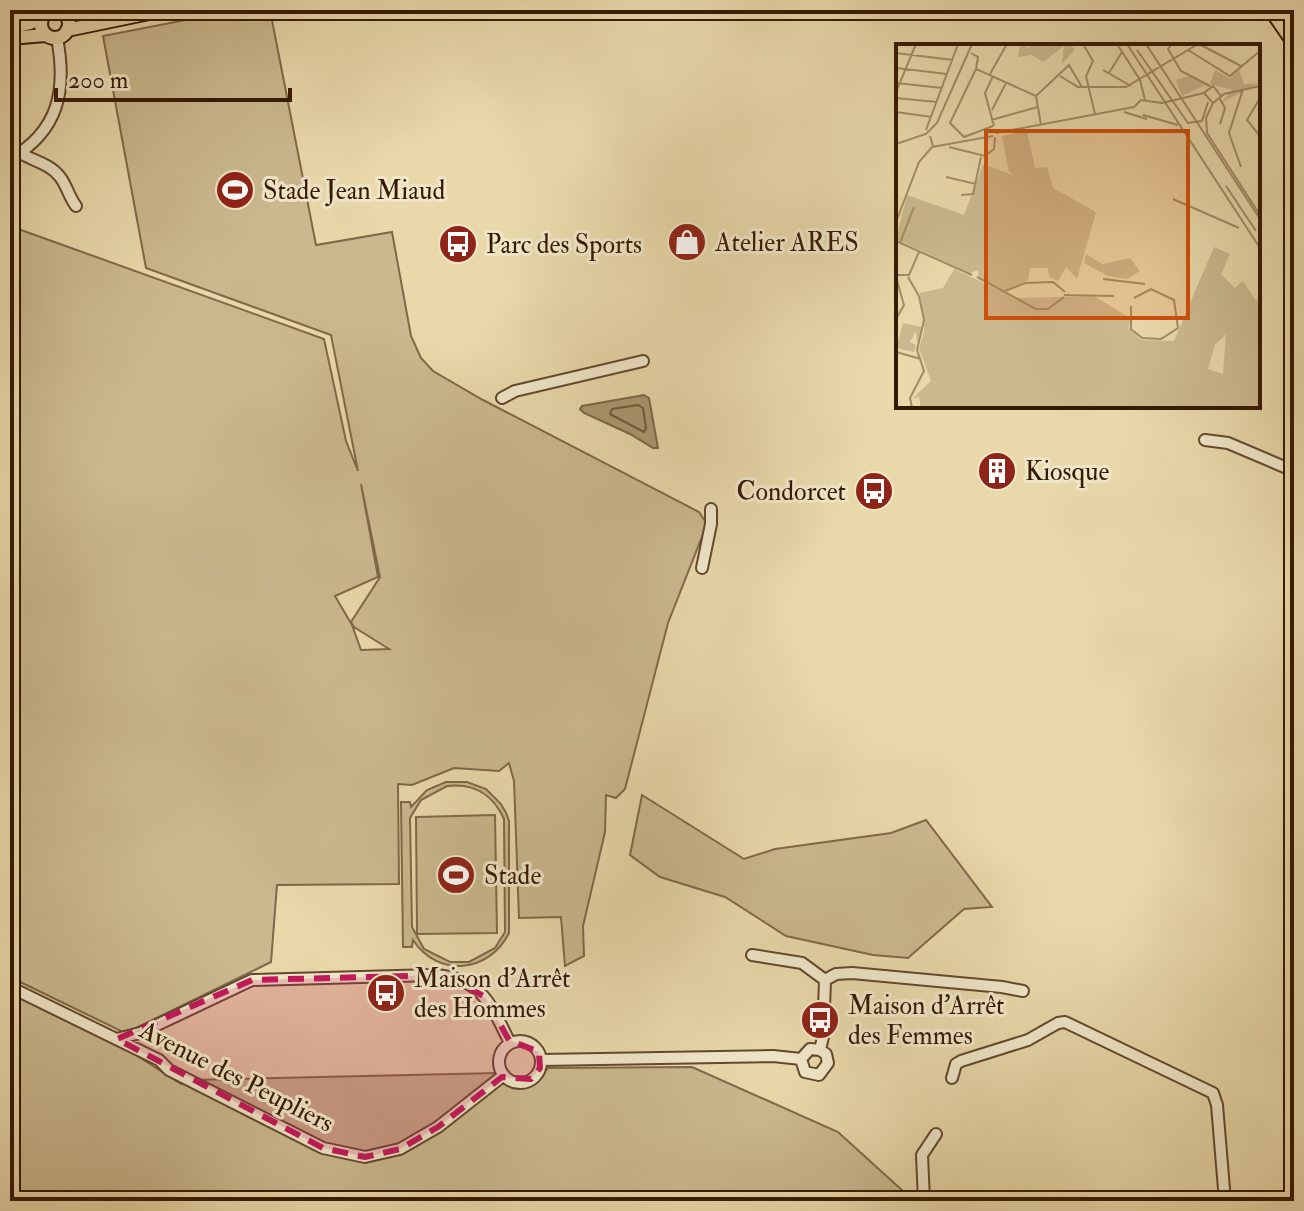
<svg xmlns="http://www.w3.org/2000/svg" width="1304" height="1211" viewBox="0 0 1304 1211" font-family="'IM FELL Double Pica',serif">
  <rect width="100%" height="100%" fill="#e8d8aa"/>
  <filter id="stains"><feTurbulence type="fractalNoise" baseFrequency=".0025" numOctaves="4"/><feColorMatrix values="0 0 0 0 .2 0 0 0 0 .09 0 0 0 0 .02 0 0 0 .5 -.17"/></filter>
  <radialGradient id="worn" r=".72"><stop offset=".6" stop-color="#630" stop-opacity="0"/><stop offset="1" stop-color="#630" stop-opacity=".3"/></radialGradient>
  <path fill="#cab88e" stroke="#806848" stroke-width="2" fill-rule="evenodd" d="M 237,10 L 270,10 L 316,245 L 392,232 L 411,336 L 421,358 L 433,371 L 483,400 L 699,512 L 707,524 L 668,623 L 625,789 L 616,798 L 606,795 L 605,832 L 583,926 L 584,956 L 565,966 L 561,917 L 519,918 L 514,781 L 509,763 L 499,771 L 454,768 L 412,785 L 398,784 L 399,884 L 277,885 L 271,962 L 132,1030 L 123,1032 L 10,977 L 10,226 L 324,339 L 346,441 L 358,471 L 331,335 L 146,268 L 103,36 ZM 361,484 L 380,577 L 351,622 L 354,627 L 389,649 L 361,650 L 352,625 L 335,596 L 378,577 Z
    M 446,782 L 467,782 L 486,789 L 501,804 L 506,813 L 509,821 L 509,933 C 489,973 438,978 413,940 L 412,947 L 403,947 L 401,802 L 410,802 L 411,807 L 427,790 ZM 447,786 C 473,783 493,794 504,819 L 505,932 L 495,948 L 469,962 L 450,962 L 424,949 L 412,927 L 410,818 L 421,800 Z
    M 642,795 L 744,859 L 775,849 L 891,833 L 926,820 L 992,907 L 964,909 L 908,958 L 873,955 L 786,936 L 725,897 L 660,877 L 630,855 Z
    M 495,815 L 497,933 L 417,934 L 416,817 Z
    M 10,991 L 111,1039 L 181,1084 L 193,1080 L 497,1073 L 511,1085 L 531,1085 L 548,1068 L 692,1067 L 838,1132 L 914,1201 L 10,1201 Z"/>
  <path fill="#ab9771" stroke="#7c6545" stroke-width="2" d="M 644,395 L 649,398 L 658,448 L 653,448 L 630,434 L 584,413 L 580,409 L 582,406 Z"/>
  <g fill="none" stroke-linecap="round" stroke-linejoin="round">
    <path stroke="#70583a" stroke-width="2" d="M 638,405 L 643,408 L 646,428 L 644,432 L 610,414 L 612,409 Z"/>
    <g stroke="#62492d" stroke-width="14">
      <path id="minor" d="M 20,153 C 34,161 50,164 60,177 C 67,186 69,197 76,206
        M 10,159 C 59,131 67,90 57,38
        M 502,398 L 515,391 L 643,361
        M 1205,440 L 1228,443 L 1294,471
        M 702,568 L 711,524 L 711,509
        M 752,955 L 802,963 L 825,980
        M 825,980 L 836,974 L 852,973 L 1002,987 L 1023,991
        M 10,987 L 159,1060 L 169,1070 L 323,1148 L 365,1157 L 400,1149 L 438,1127 L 504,1075
        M 117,1039 L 140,1033 L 252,980 L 433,975 C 482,977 491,1005 510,1043
        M499 1062a21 21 0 1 1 42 0a21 21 0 1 1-42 0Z
        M 820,1050 L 823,1037 L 825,980
        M 801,1059 L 805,1072 L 819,1075 L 828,1063 L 826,1054 L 820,1050
        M 801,1059 L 810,1049 L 820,1050
        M 541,1060 L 773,1056 L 801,1059
        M 952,1078 L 956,1064 L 961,1061 L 1028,1040 L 1058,1023 L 1065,1022 L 1213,1093 L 1217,1105 L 1225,1201
        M 924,1201 L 922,1155 L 936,1134"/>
    </g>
    <g stroke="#361903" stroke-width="16">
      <path id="major" d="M41 24a14 14 0 1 1 28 0a14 14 0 1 1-28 0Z
        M 64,14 L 99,10
        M 10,27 L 30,23 L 43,17
        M 67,30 L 164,10
        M 10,38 L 45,35"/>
    </g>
    <g stroke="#361903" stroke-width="18">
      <path id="highway" d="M 1272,10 L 1294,42"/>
    </g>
    <use href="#minor" stroke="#f0e6c8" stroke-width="10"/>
    <use href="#major" stroke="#e8d8aa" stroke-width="12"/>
    <use href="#highway" stroke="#e8d8aa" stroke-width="14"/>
  </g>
  <path fill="#c2185b" fill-opacity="0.2" stroke="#c2185b" stroke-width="6" stroke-dasharray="16 10" stroke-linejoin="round" d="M 446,975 L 485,997 L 509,1040 L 539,1052 L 540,1068 L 531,1079 L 502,1077 L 438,1127 L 400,1149 L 365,1157 L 323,1148 L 117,1039 L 252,980 Z"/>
  <defs>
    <g id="stadium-disc" transform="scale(2)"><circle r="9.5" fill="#8f2418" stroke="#f0e6c8"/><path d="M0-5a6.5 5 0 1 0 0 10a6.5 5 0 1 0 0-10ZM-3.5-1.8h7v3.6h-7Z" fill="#fff"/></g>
    <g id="shop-disc" transform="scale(2)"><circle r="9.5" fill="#8f2418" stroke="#f0e6c8"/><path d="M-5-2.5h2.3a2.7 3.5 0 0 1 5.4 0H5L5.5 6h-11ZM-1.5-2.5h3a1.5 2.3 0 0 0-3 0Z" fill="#fff"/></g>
    <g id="bus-disc" transform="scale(2)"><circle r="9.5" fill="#8f2418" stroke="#f0e6c8"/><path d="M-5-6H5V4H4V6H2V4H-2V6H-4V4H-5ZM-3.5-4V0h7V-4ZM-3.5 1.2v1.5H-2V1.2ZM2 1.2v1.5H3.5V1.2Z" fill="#fff"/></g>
    <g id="building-disc" transform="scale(2)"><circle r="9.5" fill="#8f2418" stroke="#f0e6c8"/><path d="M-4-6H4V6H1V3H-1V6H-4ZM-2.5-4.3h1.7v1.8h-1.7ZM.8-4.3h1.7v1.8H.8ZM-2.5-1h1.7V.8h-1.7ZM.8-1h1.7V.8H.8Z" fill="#fff"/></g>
  </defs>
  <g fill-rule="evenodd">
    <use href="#stadium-disc" x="235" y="190"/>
    <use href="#shop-disc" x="687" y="242"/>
    <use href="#bus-disc" x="458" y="244"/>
    <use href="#building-disc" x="997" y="471"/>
    <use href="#bus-disc" x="874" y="491"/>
    <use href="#stadium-disc" x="456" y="875"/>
    <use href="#bus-disc" x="386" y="993"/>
    <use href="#bus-disc" x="820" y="1020"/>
  </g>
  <g text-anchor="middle" stroke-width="6" stroke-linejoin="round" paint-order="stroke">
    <g font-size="26" fill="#361903" stroke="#f0e6c8" text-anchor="start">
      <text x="263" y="199">Stade Jean Miaud</text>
      <text x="715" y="251">Atelier ARES</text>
      <text x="486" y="253">Parc des Sports</text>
      <text x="1025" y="480">Kiosque</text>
      <text x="846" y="500" text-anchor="end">Condorcet</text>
      <text x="484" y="884">Stade</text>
      <text x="414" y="987">Maison d'Arrêt<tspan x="414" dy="30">des Hommes</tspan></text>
      <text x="848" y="1014">Maison d'Arrêt<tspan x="848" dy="30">des Femmes</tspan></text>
    </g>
    <g font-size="26" fill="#361903" stroke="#f0e6c8">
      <text transform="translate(237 1076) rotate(27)" y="9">Avenue des Peupliers</text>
    </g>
  </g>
  <g transform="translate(896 44)">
    <rect width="364" height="364" fill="#e8d8aa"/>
    <path d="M 124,0 L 131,0 L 131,6 L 134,0 L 173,0 L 179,5 L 166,20 L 168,2 L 147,18 L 136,11 L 122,13 ZM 319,26 L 334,34 L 343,26 L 348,40 L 364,39 L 326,58 L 336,46 L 314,40 ZM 293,32 L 309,41 L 286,52 L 280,36 ZM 131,87 L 139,124 L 151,123 L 157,144 L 200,168 L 181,235 L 170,223 L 162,237 L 153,233 L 152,224 L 134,224 L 132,236 L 109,247 L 83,234 L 82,226 L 74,229 L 0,195 L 11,151 L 68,171 L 87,120 L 120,132 L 113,128 L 106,92 ZM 318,203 L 334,210 L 325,230 L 339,244 L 347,237 L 360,257 L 364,253 L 364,364 L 25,364 L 23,353 L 17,354 L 35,337 L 23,305 L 28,287 L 24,249 L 47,244 L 58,225 L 120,254 L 198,252 L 234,274 L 233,284 L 245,296 L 278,297 ZM 330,290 L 327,330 L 312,325 L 319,301 ZM 190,210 L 206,220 L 234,214 L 244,227 L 231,235 L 212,232 L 188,219 ZM 7,279 L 26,283 L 21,299 L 20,287 L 14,298 L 20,301 L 18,308 L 0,304 Z" fill="#cab88e" fill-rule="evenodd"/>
    <path fill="none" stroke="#a18c67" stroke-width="2" d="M 187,0 L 197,17 L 190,32 L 199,70M 221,0 L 244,36 L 249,56M 231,0 L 364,204M 250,0 L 364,175M 276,0 L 272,5 L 285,27 L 314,42M 303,0 L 345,22M 241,6 L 292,79 L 306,77 L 312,58M 292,6 L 334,32 L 364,7M 0,9 L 57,16M 75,9 L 82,13 L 80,25 L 140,52M 0,24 L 51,30M 80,25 L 54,79 L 68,93 L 97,82M 207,26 L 235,42M 213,29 L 226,8M 94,30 L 111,0M 97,32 L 89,49 L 98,82M 164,32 L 182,43 L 230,43 L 302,0M 0,39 L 46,44M 0,48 L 20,0M 140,52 L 173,21 L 186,43M 140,52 L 145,81M 325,52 L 317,42 L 308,49 L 317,59 L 328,50 L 364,42M 0,54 L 41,58M 364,54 L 351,76 L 364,92M 324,55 L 329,64 L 324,80M 317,59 L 310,74 L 311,89 L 364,171M 238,63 L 245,56 L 266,59 L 308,49M 96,66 L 110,39M 0,68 L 36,73M 228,68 L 251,75M 247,71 L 282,81M 95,76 L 142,63M 30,86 L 62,0M 100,89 L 238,63M 0,100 L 30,90 L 41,79 L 76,0M 36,103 L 97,92M 53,103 L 89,112 L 98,105 L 99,93M 345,123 L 333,89 L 347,45M 50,133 L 80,140M 330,142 L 360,187M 65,151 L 77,150 L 85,113M 277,155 L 343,184M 0,178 L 23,118 L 37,102 L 34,92M 0,197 L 76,231M 4,199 L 18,163M 1,231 L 13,231 L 23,208M 0,233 L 8,261 L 0,275M 12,233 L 23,252 L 28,276 L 21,306 L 28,327 L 14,354 L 16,364M 81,233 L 140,265 L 152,265 L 168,253M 207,235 L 249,240M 109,247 L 129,239 L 157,238 L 169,248M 174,251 L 168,251 L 218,252M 235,262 L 235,285 L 246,294 L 265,295 L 282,284 L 278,256 L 255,245 L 238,254M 0,308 L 25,315"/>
    <path fill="#cd4f0b" fill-opacity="0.15" stroke="#cd4f0b" stroke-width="4" d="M 90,87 L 292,87 L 292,274 L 90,274 Z"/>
    <rect width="364" height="364" fill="none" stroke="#361903" stroke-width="4"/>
  </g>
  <rect width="1304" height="1211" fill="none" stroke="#e8d8aa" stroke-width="40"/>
  <rect x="12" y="12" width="1280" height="1187" fill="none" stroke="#361903" stroke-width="4"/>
  <rect x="20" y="20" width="1264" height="1171" fill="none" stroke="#361903" stroke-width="2"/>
  <path d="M56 88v12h234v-12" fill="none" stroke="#361903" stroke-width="4"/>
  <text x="68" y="88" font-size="24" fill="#361903" stroke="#f0e6c8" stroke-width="6" paint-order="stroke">200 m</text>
  <rect width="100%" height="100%" filter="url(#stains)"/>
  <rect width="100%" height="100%" fill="url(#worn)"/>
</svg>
